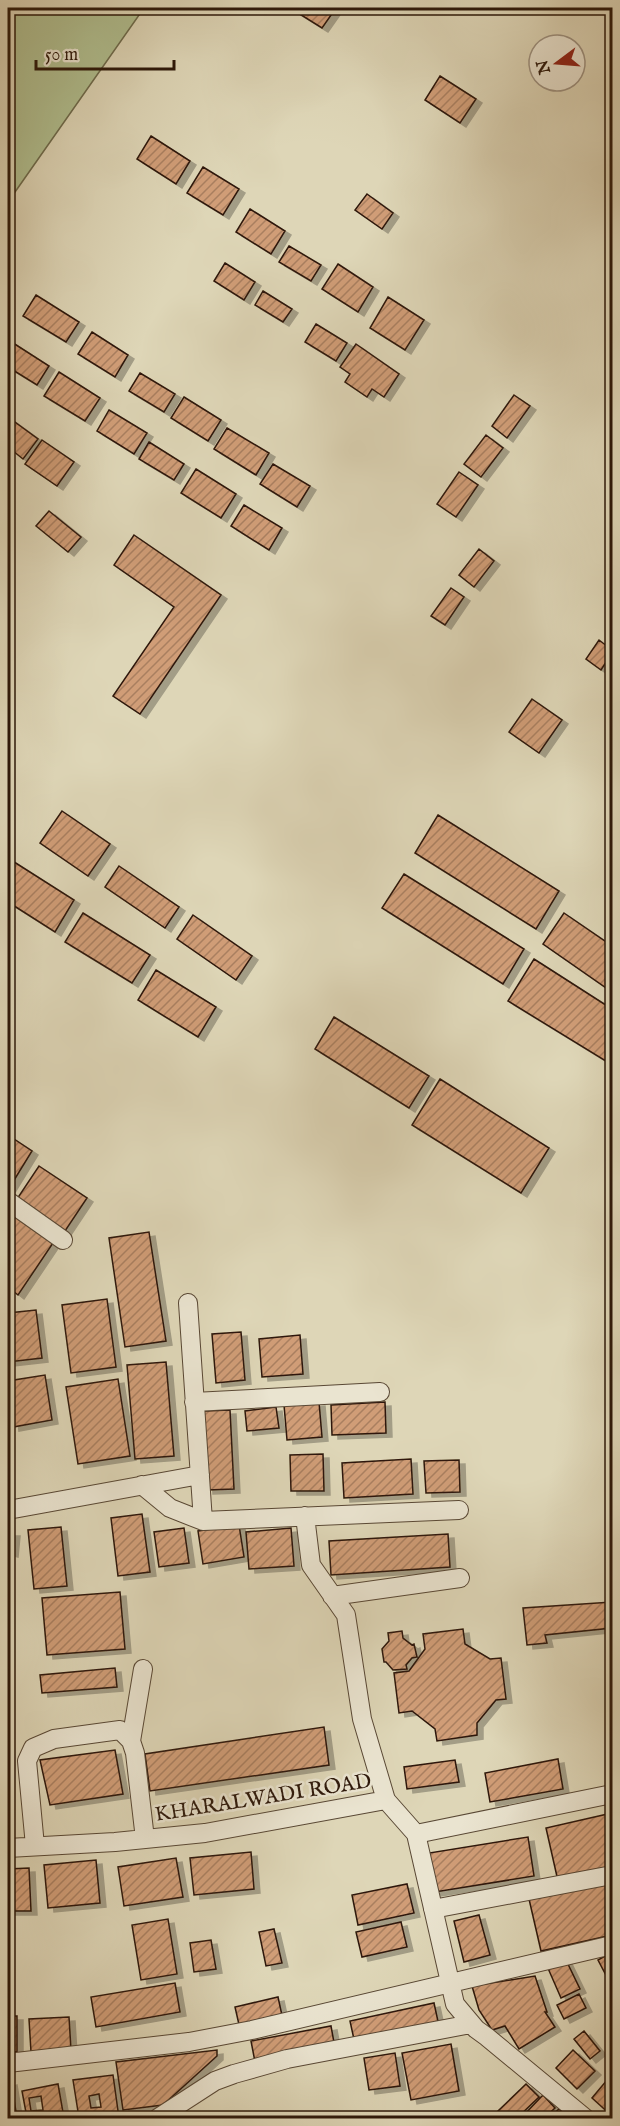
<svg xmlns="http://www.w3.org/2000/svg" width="620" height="2126" viewBox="0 0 620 2126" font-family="'IM FELL English',serif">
  <defs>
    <pattern id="building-hatch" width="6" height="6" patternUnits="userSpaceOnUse" patternTransform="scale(1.5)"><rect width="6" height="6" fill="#d09d77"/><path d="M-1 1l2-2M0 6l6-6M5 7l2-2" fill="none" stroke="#a97f60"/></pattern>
    <filter id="shadow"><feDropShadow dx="6" dy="4" stdDeviation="0" flood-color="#0004"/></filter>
  </defs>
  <rect width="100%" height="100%" fill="#ded6b7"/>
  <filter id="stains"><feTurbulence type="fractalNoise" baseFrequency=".00333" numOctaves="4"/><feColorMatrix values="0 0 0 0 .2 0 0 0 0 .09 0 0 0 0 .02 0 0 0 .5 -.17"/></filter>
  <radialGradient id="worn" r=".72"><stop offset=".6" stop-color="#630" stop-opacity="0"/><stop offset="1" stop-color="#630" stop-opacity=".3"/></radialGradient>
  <path fill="#b0be8f" stroke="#6e6b4c" stroke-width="1.5" d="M 8,8 L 144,8 L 8,202 Z"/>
  <path fill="url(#building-hatch)" stroke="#2d180a" stroke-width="1.5" fill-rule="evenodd" filter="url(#shadow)" d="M 290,8 L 336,8 L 322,28 Z
    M 440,76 L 476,99 L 460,123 L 425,100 Z
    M 151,136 L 190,161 L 176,184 L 137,159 Z
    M 203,167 L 239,189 L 223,215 L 187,193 Z
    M 367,194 L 393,213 L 382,229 L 355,210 Z
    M 250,209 L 285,231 L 271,254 L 236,232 Z
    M 289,246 L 321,265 L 311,281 L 279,262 Z
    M 225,263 L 255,282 L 244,300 L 214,281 Z
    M 338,264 L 373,287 L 358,312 L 322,289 Z
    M 263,291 L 292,309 L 283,322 L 255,305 Z
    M 36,295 L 79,322 L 66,342 L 23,316 Z
    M 388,297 L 424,320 L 405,350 L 370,328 Z
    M 316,324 L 347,343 L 336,361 L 305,342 Z
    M 92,332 L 128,355 L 115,377 L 78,354 Z
    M 10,341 L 49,366 L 37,385 L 8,367 L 8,345 Z
    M 356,344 L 399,374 L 384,397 L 372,389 L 367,397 L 345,382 L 350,374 L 340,367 Z
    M 59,372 L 100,398 L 85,421 L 44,396 Z
    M 140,373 L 175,394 L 164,412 L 129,391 Z
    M 514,395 L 530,406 L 507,438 L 492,426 Z
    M 184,397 L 221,420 L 208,441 L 171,418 Z
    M 109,410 L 147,433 L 134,454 L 97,431 Z
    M 8,417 L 38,439 L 23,459 L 8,447 Z
    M 227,428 L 269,453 L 256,475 L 214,449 Z
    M 486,435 L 503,448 L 481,477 L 464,464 Z
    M 42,440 L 74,462 L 57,486 L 25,464 Z
    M 149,442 L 184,464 L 174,480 L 139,459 Z
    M 273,464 L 310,486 L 297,507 L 260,484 Z
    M 196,469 L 236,494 L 221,518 L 181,493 Z
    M 459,472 L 478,485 L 456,517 L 437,504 Z
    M 244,505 L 282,528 L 269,550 L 231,526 Z
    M 49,511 L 81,537 L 68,552 L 36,526 Z
    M 134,535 L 221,595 L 140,714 L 113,696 L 174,607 L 114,565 Z
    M 479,549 L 494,561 L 474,587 L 459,575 Z
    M 451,588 L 464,597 L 445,625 L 431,616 Z
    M 599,640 L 612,650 L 612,653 L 601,670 L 586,659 Z
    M 532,699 L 562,720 L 539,753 L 509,732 Z
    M 62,811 L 110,844 L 88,876 L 40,843 Z
    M 438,815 L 559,891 L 536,929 L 415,853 Z
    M 11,860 L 74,900 L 55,932 L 8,902 L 8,866 Z
    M 119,866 L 179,907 L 165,928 L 105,887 Z
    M 404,874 L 524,949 L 503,984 L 382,908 Z
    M 83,913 L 150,955 L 132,983 L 65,942 Z
    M 564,913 L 612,946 L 612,992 L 543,944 Z
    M 193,915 L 252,956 L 236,980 L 177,939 Z
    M 534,959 L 612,1009 L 612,1057 L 609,1063 L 508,1001 Z
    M 156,970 L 216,1007 L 198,1037 L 138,1000 Z
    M 334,1017 L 429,1076 L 409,1108 L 315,1049 Z
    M 440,1079 L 549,1148 L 521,1193 L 412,1125 Z
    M 8,1135 L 32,1151 L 8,1190 Z
    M 39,1166 L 87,1198 L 65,1231 L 17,1199 Z
    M 8,1212 L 53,1243 L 18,1295 L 8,1287 Z
    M 149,1232 L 166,1341 L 125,1347 L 109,1238 Z
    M 107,1299 L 116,1367 L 71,1373 L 62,1305 Z
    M 36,1310 L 42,1358 L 8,1362 L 8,1313 Z
    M 241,1332 L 245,1380 L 216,1383 L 212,1334 Z
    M 300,1335 L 303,1374 L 262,1377 L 259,1339 Z
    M 166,1362 L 174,1456 L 135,1459 L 127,1365 Z
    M 45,1375 L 52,1420 L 13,1427 L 8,1381 Z
    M 118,1379 L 130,1456 L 78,1464 L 66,1387 Z
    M 319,1402 L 322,1437 L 287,1440 L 284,1405 Z
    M 385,1402 L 386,1433 L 332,1435 L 331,1405 Z
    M 276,1407 L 279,1428 L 247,1431 L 245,1411 Z
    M 230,1410 L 234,1489 L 207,1490 L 204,1411 Z
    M 323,1454 L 324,1491 L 291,1491 L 290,1455 Z
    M 411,1459 L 413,1494 L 344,1498 L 342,1463 Z
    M 459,1460 L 460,1492 L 426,1493 L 424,1461 Z
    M 142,1514 L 150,1572 L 118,1576 L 111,1518 Z
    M 239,1525 L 244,1557 L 203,1564 L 198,1531 Z
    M 61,1527 L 67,1586 L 34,1589 L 28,1530 Z
    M 184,1528 L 189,1563 L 159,1567 L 154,1532 Z
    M 291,1528 L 294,1566 L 249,1569 L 246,1532 Z
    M 8,1532 L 14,1532 L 12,1553 L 8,1552 Z
    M 448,1534 L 450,1567 L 331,1575 L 329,1541 Z
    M 120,1592 L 125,1649 L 47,1655 L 42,1598 Z
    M 612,1602 L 612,1628 L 545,1635 L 547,1643 L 527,1645 L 523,1608 Z
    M 463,1629 L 465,1644 L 490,1659 L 501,1658 L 506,1699 L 496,1700 L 477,1723 L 477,1735 L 437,1741 L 435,1729 L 412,1711 L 399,1713 L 394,1673 L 409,1671 L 425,1649 L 423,1634 Z
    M 402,1631 L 403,1638 L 412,1645 L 414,1644 L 417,1657 L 412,1658 L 406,1665 L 407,1669 L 393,1670 L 386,1662 L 384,1662 L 382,1649 L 389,1641 L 388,1633 Z
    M 115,1668 L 117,1687 L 42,1693 L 40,1675 Z
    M 324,1727 L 329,1765 L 150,1791 L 145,1754 Z
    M 115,1750 L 123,1794 L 50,1805 L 40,1760 Z
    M 558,1759 L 563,1789 L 490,1802 L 485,1773 Z
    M 455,1760 L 459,1782 L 407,1789 L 404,1767 Z
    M 612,1813 L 612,1868 L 558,1881 L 546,1828 Z
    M 528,1837 L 534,1876 L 435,1892 L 429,1853 Z
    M 251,1852 L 254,1889 L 194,1895 L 190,1858 Z
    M 176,1858 L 183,1897 L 124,1906 L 118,1867 Z
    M 96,1860 L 100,1903 L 48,1908 L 44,1865 Z
    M 29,1868 L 31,1911 L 8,1911 L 8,1869 Z
    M 612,1881 L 612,1935 L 541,1951 L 529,1899 Z
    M 407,1884 L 414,1913 L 358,1925 L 352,1895 Z
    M 479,1915 L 490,1955 L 464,1962 L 454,1921 Z
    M 168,1919 L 177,1974 L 141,1980 L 132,1925 Z
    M 401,1922 L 407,1947 L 362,1957 L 356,1932 Z
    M 274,1929 L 282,1963 L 266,1966 L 259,1932 Z
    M 211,1940 L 216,1969 L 194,1972 L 190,1943 Z
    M 612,1952 L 612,1979 L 609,1981 L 598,1960 Z
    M 565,1958 L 580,1989 L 561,1998 L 547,1966 Z
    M 535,1976 L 547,2012 L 545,2012 L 555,2027 L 519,2049 L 505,2026 L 492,2030 L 479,2010 L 472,1986 Z
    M 175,1983 L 180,2012 L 96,2027 L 91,1997 Z
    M 579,1994 L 586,2008 L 564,2019 L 557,2005 Z
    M 278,1997 L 283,2020 L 240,2029 L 235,2007 Z
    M 434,2003 L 439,2026 L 355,2044 L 350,2021 Z
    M 8,2016 L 17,2016 L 17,2052 L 8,2051 Z
    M 69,2017 L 71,2050 L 31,2052 L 29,2019 Z
    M 331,2026 L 335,2048 L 255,2062 L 251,2041 Z
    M 584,2031 L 600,2051 L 590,2059 L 574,2039 Z
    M 451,2044 L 459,2091 L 411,2100 L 402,2053 Z
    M 217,2050 L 217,2056 L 163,2105 L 123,2110 L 116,2062 Z
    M 573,2050 L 595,2071 L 577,2089 L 556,2068 Z
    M 395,2053 L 400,2086 L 369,2090 L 364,2058 Z
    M 113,2075 L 119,2118 L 79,2118 L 73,2080 ZM 99,2094 L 101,2107 L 91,2108 L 89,2096 Z
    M 607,2080 L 612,2085 L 612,2116 L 592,2098 Z
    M 11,2081 L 17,2118 L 8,2118 L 8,2082 Z
    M 58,2084 L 64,2118 L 27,2118 L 22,2091 ZM 41,2096 L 43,2110 L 31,2111 L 29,2098 Z
    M 526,2084 L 539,2097 L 517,2118 L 506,2118 L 498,2111 Z
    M 543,2095 L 555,2108 L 544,2118 L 523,2118 L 522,2117 Z
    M 559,2109 L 569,2118 L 549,2118 Z"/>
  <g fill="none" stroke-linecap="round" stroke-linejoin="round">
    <g stroke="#594835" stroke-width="20">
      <path id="minor" d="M 8,1201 L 63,1240
        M 188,1303 L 203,1521
        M 194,1402 L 380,1392
        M 142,1485 L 170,1508 L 203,1521 L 459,1510
        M 8,1510 L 200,1475
        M 305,1516 L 311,1565 L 346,1615 L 362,1719 L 386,1800 L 416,1834 L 455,2004 L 476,2029 L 487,2037 L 585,2118
        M 332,1596 L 460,1578
        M 131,1741 L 143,1669
        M 416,1834 L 612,1794
        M 35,1846 L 27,1761 L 33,1748 L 54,1739 L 120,1730 L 131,1741 L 135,1753 L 145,1839
        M 8,1848 L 115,1842 L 205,1833 L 386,1800
        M 433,1909 L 612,1875
        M 8,2063 L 189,2042 L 252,2030 L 612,1945
        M 158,2118 L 215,2081 L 234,2074 L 287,2059 L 471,2024"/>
    </g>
    <use href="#minor" stroke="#eae4d0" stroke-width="18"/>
  </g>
  <g text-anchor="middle" stroke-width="5" stroke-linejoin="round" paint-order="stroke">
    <g font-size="21" fill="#2d180a" stroke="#eae4d0">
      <text transform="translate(263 1797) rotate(-9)" y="7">KHARALWADI ROAD</text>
    </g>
  </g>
  <rect width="620" height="2126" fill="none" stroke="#ded6b7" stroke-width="30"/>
  <rect x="9" y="9" width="602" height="2108" fill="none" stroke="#2d180a" stroke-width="3"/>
  <rect x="15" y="15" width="590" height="2096" fill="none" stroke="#2d180a" stroke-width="1.5"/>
  <g transform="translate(557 63) rotate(254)"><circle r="28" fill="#eae4d0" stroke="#9e9281" stroke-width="1.5"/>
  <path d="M0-4.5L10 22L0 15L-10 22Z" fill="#8f2418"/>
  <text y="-9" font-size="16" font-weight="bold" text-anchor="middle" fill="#2d180a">N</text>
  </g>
  <path d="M36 60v9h138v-9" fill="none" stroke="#2d180a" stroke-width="3"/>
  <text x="45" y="60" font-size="18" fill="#2d180a" stroke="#eae4d0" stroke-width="4.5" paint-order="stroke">50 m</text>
  <rect width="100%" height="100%" filter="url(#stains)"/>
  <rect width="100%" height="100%" fill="url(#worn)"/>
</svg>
